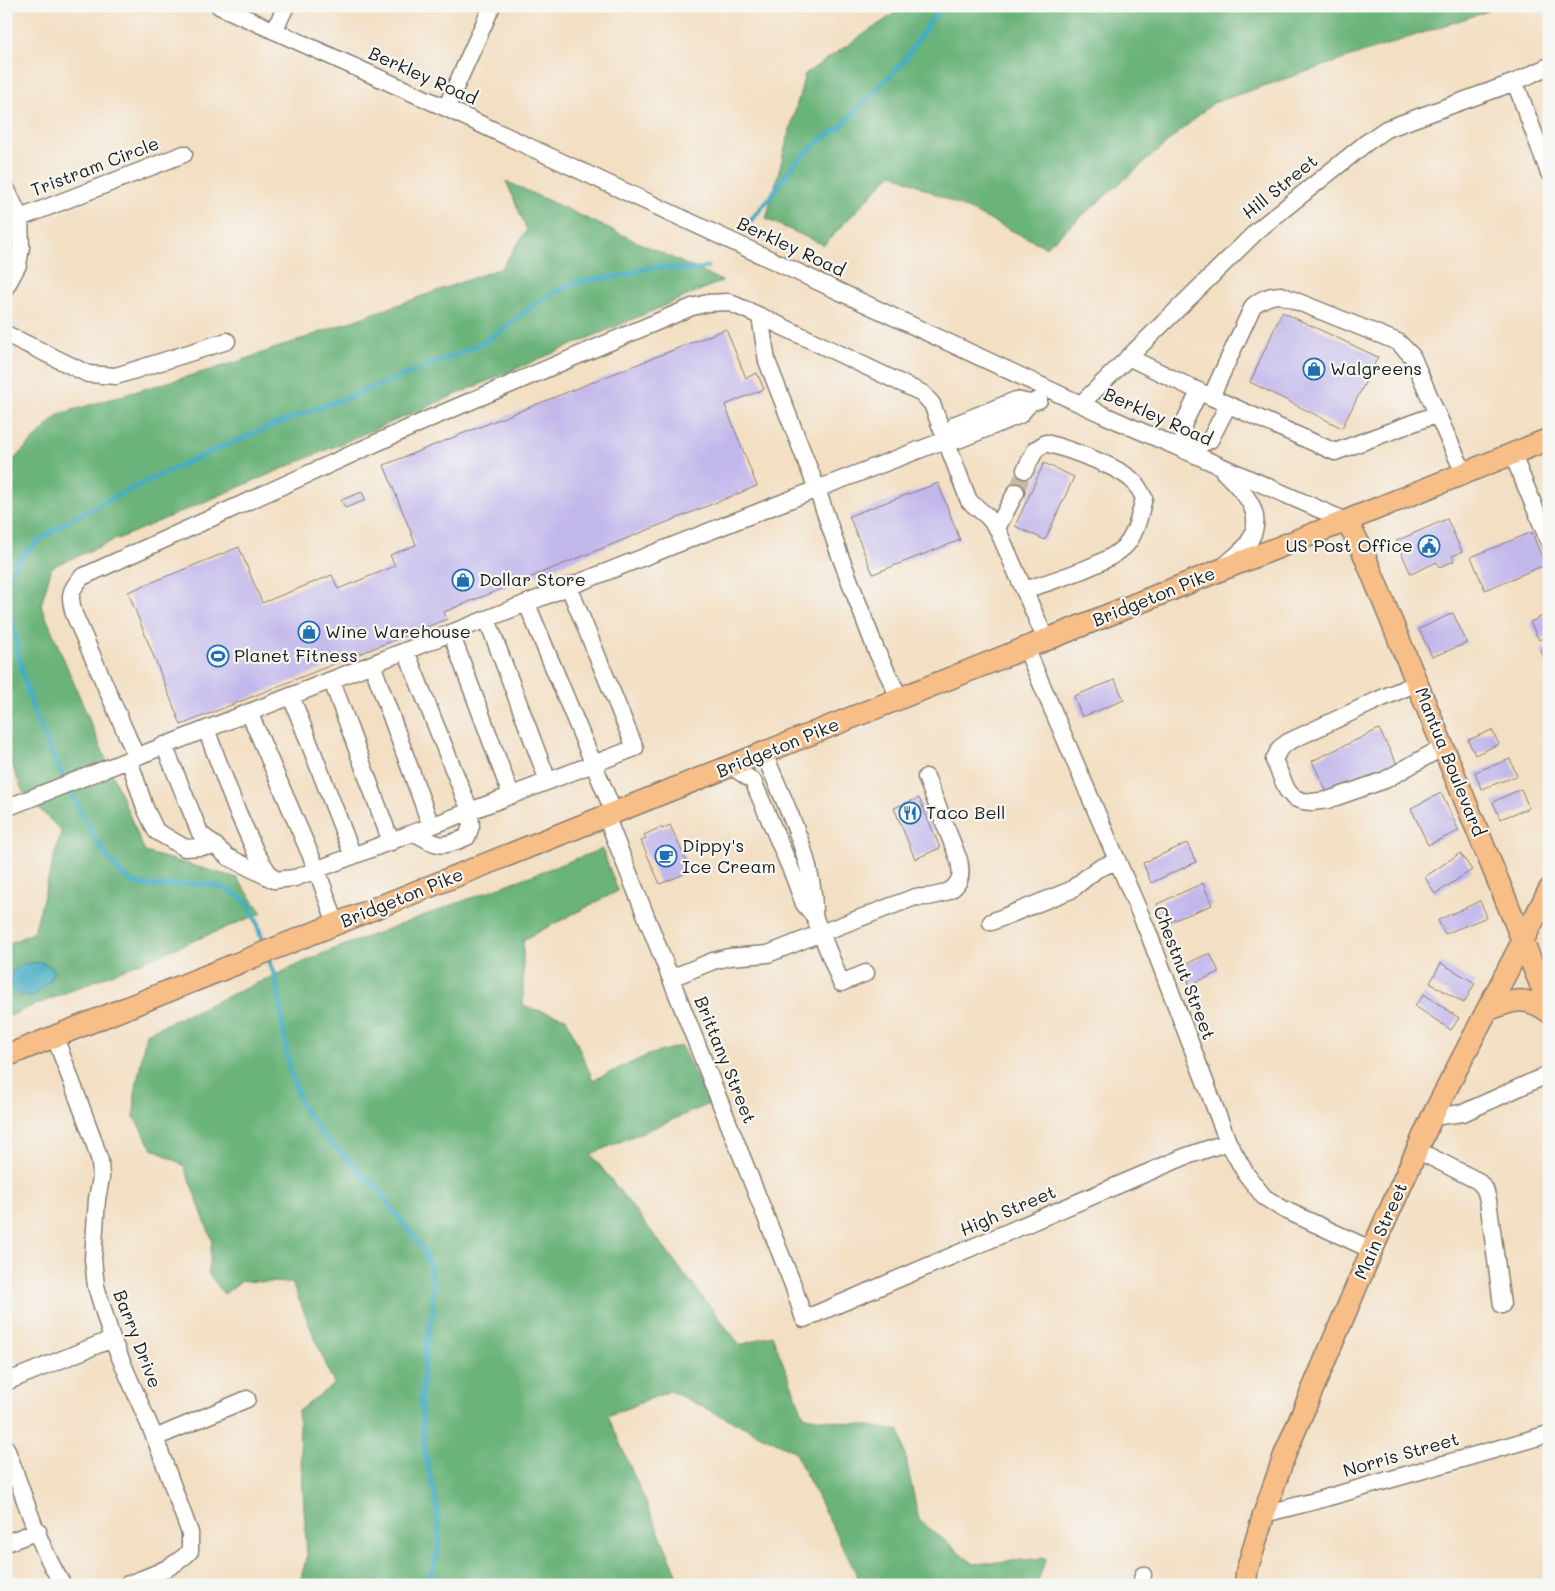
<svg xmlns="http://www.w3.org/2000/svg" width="1555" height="1591" viewBox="0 0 1555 1591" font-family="Mali,sans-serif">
  <rect width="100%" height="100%" fill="#f6f6f2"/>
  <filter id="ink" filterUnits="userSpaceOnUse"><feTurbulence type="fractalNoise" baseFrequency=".02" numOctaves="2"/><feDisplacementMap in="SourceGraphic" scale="10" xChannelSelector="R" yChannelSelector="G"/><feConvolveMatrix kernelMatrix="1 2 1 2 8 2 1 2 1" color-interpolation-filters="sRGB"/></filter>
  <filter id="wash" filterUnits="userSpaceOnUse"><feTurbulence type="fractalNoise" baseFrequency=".0096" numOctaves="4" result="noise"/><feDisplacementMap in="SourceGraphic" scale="20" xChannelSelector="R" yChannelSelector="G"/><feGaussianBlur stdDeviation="1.12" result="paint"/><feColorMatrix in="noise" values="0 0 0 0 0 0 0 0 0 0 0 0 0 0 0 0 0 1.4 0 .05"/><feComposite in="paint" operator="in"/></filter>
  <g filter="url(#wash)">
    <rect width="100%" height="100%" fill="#f3dfc3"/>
    <path fill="#6bb37a" stroke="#44684b" d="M 899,6 L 1490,6 L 1488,11 L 1213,103 L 1046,247 L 892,173 L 824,245 L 766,219 L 805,74 L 898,11 Z
      M 506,181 L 722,281 L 52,567 L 41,605 L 145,852 L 237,878 L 262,913 L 6,1017 L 6,945 L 34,932 L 61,831 L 23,792 L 6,751 L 6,467 L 59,414 L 237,362 L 501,268 L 527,230 Z
      M 602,849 L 618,891 L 523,940 L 523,1006 L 566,1018 L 593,1080 L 648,1055 L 681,1046 L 710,1104 L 591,1154 L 740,1345 L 772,1335 L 804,1416 L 900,1431 L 919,1520 L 974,1564 L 1046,1558 L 1037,1585 L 862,1585 L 794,1451 L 670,1391 L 608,1416 L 682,1585 L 299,1585 L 307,1556 L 298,1411 L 334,1384 L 292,1283 L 242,1281 L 224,1294 L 208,1273 L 212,1240 L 184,1166 L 151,1147 L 134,1117 L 135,1094 L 146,1033 L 324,953 Z"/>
    <path fill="#45adc4" stroke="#306470" d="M 39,962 L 46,964 L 53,968 C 54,980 42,989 33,997 C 18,997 6,988 12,971 L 24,964 Z"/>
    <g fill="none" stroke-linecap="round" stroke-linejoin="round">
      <path stroke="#45adc4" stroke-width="5" d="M 745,227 L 768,200 L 795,163 L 821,140 L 842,126 L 857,109 L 902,64 L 929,23 L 942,6
        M 265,947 C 259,934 257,917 249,905 C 245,900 240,896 234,893 C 199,872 154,897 128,879 C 112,868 92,833 83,816 C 65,780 45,743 32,705 C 23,680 19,655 14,630 C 10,610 3,592 11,573 C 25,540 88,510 119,495 C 179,465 240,438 302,414 C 343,399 383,385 423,368 C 443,360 463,353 482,343 C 503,332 520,315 540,301 C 551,293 567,286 580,282 C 595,278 610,278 625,275 C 633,273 641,269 650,268 C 669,265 688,274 707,267
        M 268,958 L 274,973 L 278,991 L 288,1061 L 301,1105 L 323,1135 L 375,1186 L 423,1249 L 430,1266 L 433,1281 L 433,1309 L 426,1347 L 421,1401 L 424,1449 L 437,1505 L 439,1541 L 436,1558 L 428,1585"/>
    </g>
    <g id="blocks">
      <path fill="#c2b7eb" d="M 1282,312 L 1378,357 L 1342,428 L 1250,382 Z
        M 726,329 L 746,378 L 757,373 L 764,389 L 725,405 L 757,486 L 444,612 L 447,619 L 181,725 L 128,592 L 239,547 L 262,603 L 332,575 L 338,589 L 395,566 L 390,555 L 416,545 L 384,465 Z
        M 1044,463 L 1074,477 L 1045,540 L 1015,526 Z
        M 938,483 L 960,540 L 873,574 L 849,516 Z
        M 362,492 L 366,500 L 345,508 L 341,500 Z
        M 1447,519 L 1462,552 L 1452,556 L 1454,561 L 1439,567 L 1437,562 L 1411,574 L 1396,541 Z
        M 1532,532 L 1545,565 L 1485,590 L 1471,557 Z
        M 1453,613 L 1467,643 L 1432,657 L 1419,629 Z
        M 1549,613 L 1549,635 L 1539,640 L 1530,622 Z
        M 1549,647 L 1549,670 L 1541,650 Z
        M 1115,680 L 1124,700 L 1082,717 L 1074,696 Z
        M 1379,729 L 1398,766 L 1330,799 L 1312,761 Z
        M 1492,730 L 1499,744 L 1475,755 L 1468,740 Z
        M 1510,759 L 1517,776 L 1481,789 L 1475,772 Z
        M 1521,789 L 1529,808 L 1500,819 L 1493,802 Z
        M 1441,793 L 1459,831 L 1428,845 L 1411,808 Z
        M 919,798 L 940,848 L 915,859 L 894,808 Z
        M 670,825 L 691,871 L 660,884 L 641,841 L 646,839 L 644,835 L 661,827 L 662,829 Z
        M 1187,843 L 1196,862 L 1151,883 L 1143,863 Z
        M 1460,853 L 1472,870 L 1435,894 L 1425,877 Z
        M 1203,883 L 1212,905 L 1165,924 L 1157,904 Z
        M 1480,901 L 1487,917 L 1445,934 L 1438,920 Z
        M 1210,953 L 1219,972 L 1190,985 L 1181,966 Z
        M 1441,963 L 1475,983 L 1464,1003 L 1430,983 Z
        M 1424,994 L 1459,1018 L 1451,1030 L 1415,1006 Z"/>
    </g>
  </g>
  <g filter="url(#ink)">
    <use href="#blocks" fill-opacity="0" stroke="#887e70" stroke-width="1"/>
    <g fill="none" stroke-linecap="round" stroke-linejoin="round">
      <path stroke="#c8b8a2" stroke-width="16" stroke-dasharray="16 8" stroke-linecap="butt" d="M 1016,492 L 1025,470"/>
      <g stroke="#887e70" stroke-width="19">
        <path id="minor" d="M 219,6 L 446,108 L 1104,415 L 1346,521
          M 274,31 L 286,6
          M 1515,82 L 1549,173
          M 446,108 L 492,6
          M 6,188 L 20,218 L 21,247 L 18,265 L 6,287
          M 20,218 L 184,154
          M 760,316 L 767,361 L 817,489 L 839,553 L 876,650 L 900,699
          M 6,334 L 88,374 L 116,376 L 227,341
          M 1128,357 L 1211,397 L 1335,452 L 1437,414 L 1464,473
          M 1199,392 L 1183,425 L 1185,451 L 1210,440 L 1228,405
          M 1211,397 L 1253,306 C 1261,299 1270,295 1281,295 L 1398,342 L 1412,356 L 1437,414
          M 1081,404 L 1259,229 L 1366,143 L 1386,129 L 1515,82 L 1549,66
          M 945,440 L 956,424 L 1016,400 L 1030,403 L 1039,400
          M 1512,453 L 1549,542
          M 1224,472 C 1245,493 1269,516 1246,546 C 1240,553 1232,559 1225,565
          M 997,528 L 1016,492
          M 1025,590 C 1051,581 1108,565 1126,545 C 1137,532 1140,513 1144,498 C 1141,492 1138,486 1133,481 C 1118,466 1068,449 1046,443 L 1036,449 L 1025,470
          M 527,604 L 614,813
          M 487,619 L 548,781
          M 451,633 L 511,795
          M 1026,648 L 1148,932 L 1228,1142 L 1246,1174 L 1264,1197 L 1283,1209 L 1372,1250
          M 406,651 L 470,811 L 471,826 L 467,837 C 441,848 440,847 415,833
          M 372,664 L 431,826
          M 332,681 L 391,842
          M 1417,683 L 1380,699 L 1288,742 L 1280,748 L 1274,760 L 1287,790 L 1294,798 L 1303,801 L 1312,802 L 1328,800 L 1385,780 L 1443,747
          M 291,696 L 353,856
          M 249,712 L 317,870 L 336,924
          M 206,729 L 235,806 L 256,853 L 272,878
          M 164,745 L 200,833 L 228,857 L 274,880 L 295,878 L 635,748 L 569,587
          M 764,753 C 784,803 816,861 814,916
          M 136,756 L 74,614 C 69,596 69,591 82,577 L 431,418 L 692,307 L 708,303 L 728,302 L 760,316 L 922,393 L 932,404 L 969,501 L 987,516 L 997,528 L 1046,640
          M 129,759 L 145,808 L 156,831 L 185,848 L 216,846
          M 6,808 L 817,489 L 945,440 L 958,440 L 1020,415 L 1030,403
          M 606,816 L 793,1285 L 804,1319 L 1184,1157 L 1228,1142
          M 991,922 L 1071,890 L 1097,869 L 1117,861
          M 866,973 L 841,983 L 821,933 L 915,897 C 928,898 953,895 959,880 C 962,874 960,866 959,860 L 926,777
          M 671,978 L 713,961 L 729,957 L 768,954 L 821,933 L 814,916 L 804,904 L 792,872 L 753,781 L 731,766
          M 55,1037 L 92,1136 L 100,1161 L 101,1178 L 97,1199 L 93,1259 L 96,1286 L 112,1339 L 155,1438 L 190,1533 L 190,1551 C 173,1569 149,1576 126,1585
          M 1432,1117 L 1463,1113 L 1549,1074
          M 1417,1150 L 1478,1181 L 1485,1189 L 1488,1200 L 1502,1305
          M 6,1382 L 112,1339
          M 155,1438 L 247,1399
          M 6,1448 C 23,1492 38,1546 63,1585
          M 1264,1514 L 1315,1501 L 1549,1434
          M 6,1543 L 38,1531
          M 1141,1585 L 1143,1575"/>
      </g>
      <g stroke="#887e70" stroke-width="24">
        <path id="major" d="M 1346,521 L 1361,547 L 1549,1005
          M 1488,1010 C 1513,1000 1525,995 1549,1012
          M 6,1056 L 1218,571 L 1346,521 L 1549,439
          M 1245,1585 L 1247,1570 L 1264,1514 L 1285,1454 L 1372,1250 L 1432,1117 L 1549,890"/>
      </g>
      <use href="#minor" stroke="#fff" stroke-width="16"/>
      <use href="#major" stroke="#f7be88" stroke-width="21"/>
    </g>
  </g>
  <defs>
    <g id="shop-ring" transform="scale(1.125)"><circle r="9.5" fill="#f6f6f2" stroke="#1f6fb2" stroke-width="1.5"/><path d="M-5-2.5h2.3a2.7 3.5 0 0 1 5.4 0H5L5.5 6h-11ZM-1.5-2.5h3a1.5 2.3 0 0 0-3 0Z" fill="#1f6fb2"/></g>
    <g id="civic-ring" transform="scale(1.125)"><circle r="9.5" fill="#f6f6f2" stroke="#1f6fb2" stroke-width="1.5"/><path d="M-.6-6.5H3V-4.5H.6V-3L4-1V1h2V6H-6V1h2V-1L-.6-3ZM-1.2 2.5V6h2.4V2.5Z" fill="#1f6fb2"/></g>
    <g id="stadium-ring" transform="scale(1.125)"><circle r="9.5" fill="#f6f6f2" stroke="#1f6fb2" stroke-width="1.5"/><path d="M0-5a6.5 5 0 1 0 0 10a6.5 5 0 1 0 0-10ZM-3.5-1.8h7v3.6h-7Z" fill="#1f6fb2"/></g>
    <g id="restaurant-ring" transform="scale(1.125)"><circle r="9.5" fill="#f6f6f2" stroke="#1f6fb2" stroke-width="1.5"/><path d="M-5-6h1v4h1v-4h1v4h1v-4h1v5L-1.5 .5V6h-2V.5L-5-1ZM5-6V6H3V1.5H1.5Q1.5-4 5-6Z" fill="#1f6fb2"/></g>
    <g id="cafe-ring" transform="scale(1.125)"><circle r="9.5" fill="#f6f6f2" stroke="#1f6fb2" stroke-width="1.5"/><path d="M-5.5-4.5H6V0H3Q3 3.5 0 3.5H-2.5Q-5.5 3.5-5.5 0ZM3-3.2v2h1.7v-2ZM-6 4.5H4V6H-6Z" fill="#1f6fb2"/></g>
  </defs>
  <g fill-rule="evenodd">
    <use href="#shop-ring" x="1314" y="369"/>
    <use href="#civic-ring" x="1429" y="546"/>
    <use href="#shop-ring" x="463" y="580"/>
    <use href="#shop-ring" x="309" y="632"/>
    <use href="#stadium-ring" x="218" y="656"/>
    <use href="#restaurant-ring" x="910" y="813"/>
    <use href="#cafe-ring" x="666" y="856"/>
  </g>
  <g text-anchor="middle" stroke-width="4.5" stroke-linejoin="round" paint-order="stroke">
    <g font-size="18" fill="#1c1c1c" stroke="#f6f6f2">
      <text transform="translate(423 76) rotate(24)" y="6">Berkley Road</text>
      <text transform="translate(95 167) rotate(-21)" y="6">Tristram Circle</text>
      <text transform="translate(1280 187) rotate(-39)" y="6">Hill Street</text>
      <text transform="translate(791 247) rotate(25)" y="6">Berkley Road</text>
      <text transform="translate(1158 417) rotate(24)" y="6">Berkley Road</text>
      <text transform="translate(1154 597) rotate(-22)" y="6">Bridgeton Pike</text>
      <text transform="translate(778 748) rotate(-22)" y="6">Bridgeton Pike</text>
      <text transform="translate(1450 762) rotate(68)" y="6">Mantua Boulevard</text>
      <text transform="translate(402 898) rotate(-22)" y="6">Bridgeton Pike</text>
      <text transform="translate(1184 973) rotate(69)" y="6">Chestnut Street</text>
      <text transform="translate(725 1060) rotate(68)" y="6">Brittany Street</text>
      <text transform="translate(1008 1211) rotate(-23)" y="6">High Street</text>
      <text transform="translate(1381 1231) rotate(-66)" y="6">Main Street</text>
      <text transform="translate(137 1339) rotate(69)" y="6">Barry Drive</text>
      <text transform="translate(1401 1455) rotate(-16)" y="6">Norris Street</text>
    </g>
    <g font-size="18" fill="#1c1c1c" stroke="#f6f6f2" text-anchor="start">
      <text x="1330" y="375">Walgreens</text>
      <text x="1413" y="552" text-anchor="end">US Post Office</text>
      <text x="479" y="586">Dollar Store</text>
      <text x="325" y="638">Wine Warehouse</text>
      <text x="234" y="662">Planet Fitness</text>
      <text x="926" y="819">Taco Bell</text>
      <text x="682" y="852">Dippy's<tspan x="682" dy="21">Ice Cream</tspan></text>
    </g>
  </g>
  <rect width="1555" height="1591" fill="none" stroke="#f6f6f2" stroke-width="25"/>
</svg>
